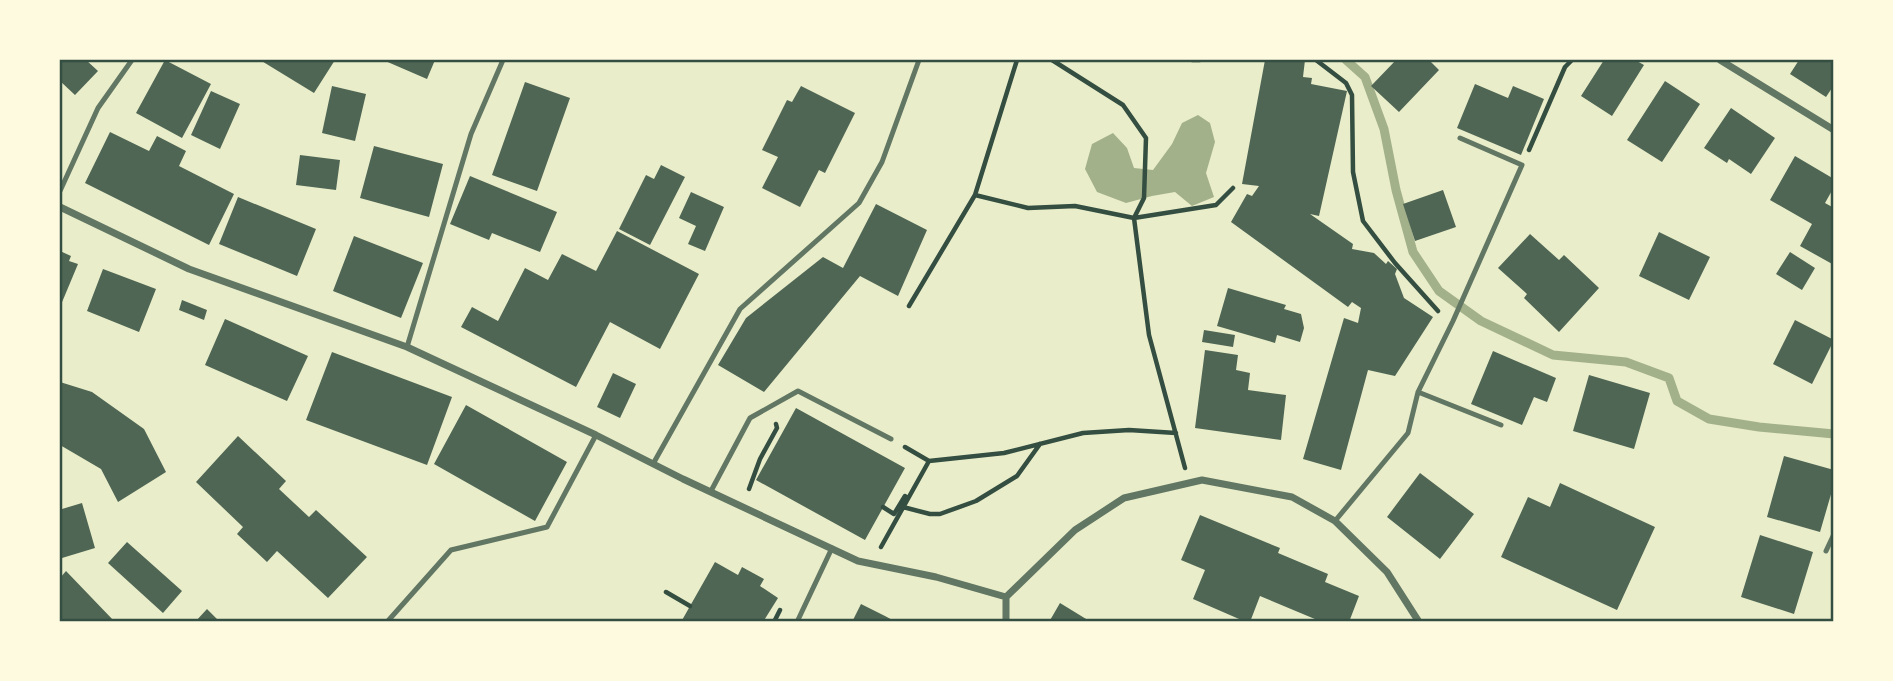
<svg xmlns="http://www.w3.org/2000/svg" width="1893" height="681" viewBox="0 0 1893 681" font-family="Barlow,sans-serif">
  <rect width="100%" height="100%" fill="#e9edc9"/>
  <path fill="#a3b18a" d="M 1198,115 L 1210,123 L 1215,142 L 1206,173 L 1214,197 L 1192,206 L 1175,192 L 1152,196 L 1126,203 L 1097,192 L 1085,169 L 1092,144 L 1113,133 L 1127,148 L 1134,168 L 1153,170 L 1172,144 L 1182,123 Z"/>
  <g fill="none" stroke-linecap="round" stroke-linejoin="round">
    <path stroke="#a3b18a" stroke-width="9" d="M 1346,60 L 1365,77 L 1384,129 L 1396,190 L 1413,252 L 1439,291 L 1481,321 L 1553,355 L 1626,362 L 1669,378 L 1677,401 L 1709,419 L 1759,427 L 1834,434"/>
  </g>
  <path fill="#4f6655" d="M 60,60 L 86,60 L 98,71 L 75,95 L 60,81 Z
    M 165,60 L 211,84 L 182,138 L 136,113 Z
    M 260,60 L 335,60 L 314,93 Z
    M 383,60 L 435,60 L 427,79 Z
    M 1265,60 L 1305,60 L 1303,77 L 1312,78 L 1311,84 L 1347,91 L 1319,216 L 1310,214 L 1353,244 L 1352,249 L 1374,253 L 1386,264 L 1388,261 L 1397,269 L 1395,274 L 1404,298 L 1433,317 L 1395,376 L 1368,370 L 1341,470 L 1303,459 L 1344,318 L 1358,323 L 1361,308 L 1352,302 L 1348,307 L 1231,222 L 1247,194 L 1252,196 L 1259,186 L 1242,184 Z
    M 1396,60 L 1429,60 L 1439,70 L 1399,112 L 1371,86 Z
    M 1604,60 L 1635,60 L 1644,65 L 1612,116 L 1581,96 Z
    M 1799,60 L 1834,60 L 1834,85 L 1826,97 L 1790,74 Z
    M 1665,81 L 1700,104 L 1662,162 L 1627,140 Z
    M 525,82 L 570,98 L 537,191 L 492,175 Z
    M 1475,84 L 1508,98 L 1513,86 L 1544,99 L 1521,155 L 1457,128 Z
    M 332,86 L 366,94 L 355,141 L 322,133 Z
    M 801,86 L 855,113 L 825,173 L 819,170 L 800,207 L 762,188 L 778,157 L 762,150 L 787,100 L 792,102 Z
    M 211,91 L 240,104 L 220,149 L 191,135 Z
    M 1731,108 L 1775,138 L 1751,174 L 1729,159 L 1727,163 L 1704,148 Z
    M 110,132 L 149,151 L 157,136 L 186,151 L 179,166 L 234,194 L 209,245 L 85,183 Z
    M 374,146 L 443,164 L 429,217 L 360,198 Z
    M 300,155 L 340,160 L 336,190 L 296,185 Z
    M 1795,156 L 1834,179 L 1834,187 L 1825,203 L 1834,208 L 1834,265 L 1800,246 L 1812,224 L 1770,200 Z
    M 661,165 L 685,177 L 650,245 L 619,229 L 646,175 L 654,179 Z
    M 470,176 L 557,212 L 540,252 L 492,233 L 489,240 L 450,224 Z
    M 1443,190 L 1456,227 L 1415,241 L 1403,204 Z
    M 691,192 L 724,207 L 705,251 L 688,244 L 696,226 L 679,218 Z
    M 238,197 L 316,229 L 297,276 L 219,244 Z
    M 876,204 L 927,230 L 898,296 L 860,276 L 764,392 L 718,365 L 746,318 L 823,257 L 843,268 Z
    M 617,231 L 699,274 L 660,349 L 610,322 L 576,387 L 461,327 L 472,307 L 498,321 L 525,268 L 548,280 L 562,254 L 596,271 Z
    M 1659,232 L 1710,257 L 1689,300 L 1639,276 Z
    M 1530,234 L 1559,260 L 1564,255 L 1599,288 L 1559,332 L 1524,298 L 1527,294 L 1498,268 Z
    M 354,236 L 423,263 L 401,318 L 333,291 Z
    M 60,251 L 71,256 L 69,261 L 78,264 L 60,307 Z
    M 1790,252 L 1815,268 L 1802,290 L 1776,274 Z
    M 103,269 L 156,289 L 139,332 L 87,311 Z
    M 1228,288 L 1286,305 L 1284,309 L 1301,314 L 1304,328 L 1300,342 L 1277,335 L 1275,343 L 1217,326 Z
    M 182,300 L 207,310 L 204,320 L 179,310 Z
    M 225,319 L 308,356 L 287,401 L 205,365 Z
    M 1795,320 L 1834,340 L 1812,384 L 1773,364 Z
    M 1204,330 L 1235,335 L 1233,347 L 1202,342 Z
    M 1205,350 L 1238,355 L 1236,370 L 1250,373 L 1248,390 L 1286,395 L 1281,440 L 1195,428 Z
    M 1493,351 L 1556,378 L 1547,402 L 1534,397 L 1522,425 L 1471,404 Z
    M 332,352 L 452,397 L 427,465 L 306,420 Z
    M 613,373 L 636,384 L 620,418 L 597,407 Z
    M 1589,375 L 1650,393 L 1634,449 L 1573,431 Z
    M 60,382 L 92,392 L 144,429 L 166,472 L 118,502 L 101,469 L 60,445 Z
    M 466,405 L 567,462 L 535,521 L 434,464 Z
    M 796,408 L 905,468 L 865,540 L 756,480 Z
    M 238,436 L 286,481 L 279,489 L 309,517 L 316,510 L 367,557 L 328,598 L 277,551 L 267,562 L 237,534 L 243,527 L 196,482 Z
    M 1784,456 L 1834,470 L 1834,484 L 1820,532 L 1767,517 Z
    M 1420,473 L 1474,514 L 1440,559 L 1387,517 Z
    M 1560,483 L 1655,527 L 1617,610 L 1501,557 L 1528,497 L 1550,507 Z
    M 60,501 L 62,509 L 82,503 L 95,548 L 62,558 L 60,549 Z
    M 1200,515 L 1280,548 L 1278,553 L 1328,574 L 1325,582 L 1359,596 L 1349,622 L 1322,622 L 1260,596 L 1250,622 L 1246,622 L 1193,599 L 1205,570 L 1181,560 Z
    M 1760,535 L 1813,552 L 1794,614 L 1741,597 Z
    M 127,542 L 182,591 L 163,613 L 108,563 Z
    M 715,562 L 738,575 L 742,567 L 764,579 L 760,586 L 778,598 L 763,622 L 681,622 Z
    M 66,571 L 90,596 L 115,622 L 60,622 L 60,578 Z
    M 1060,603 L 1091,622 L 1049,622 Z
    M 861,604 L 885,616 L 896,622 L 852,622 Z
    M 207,609 L 220,622 L 195,622 Z"/>
  <g fill="none" stroke-linecap="round" stroke-linejoin="round">
    <path stroke="#344e41" stroke-width="4.5" d="M 1052,60 L 1123,105 L 1146,138 L 1144,198 L 1134,218 L 1149,335 L 1185,468
      M 1192,60 L 1200,60
      M 1316,60 L 1346,83 L 1352,95 L 1353,172 L 1363,221 L 1395,263 L 1438,311
      M 1529,150 L 1565,67 L 1572,60
      M 975,195 L 1028,208 L 1075,206 L 1134,218 L 1216,205 L 1233,188
      M 909,306 L 975,195 L 1017,60
      M 905,447 L 929,461
      M 749,489 L 760,459 L 777,428 L 776,424
      M 883,507 L 894,514 L 905,496 L 908,498
      M 903,507 L 930,514 L 940,514 L 976,501 L 1017,476 L 1040,444
      M 881,547 L 929,461 L 1004,453 L 1083,433 L 1129,430 L 1176,433
      M 666,592 L 690,606
      M 774,622 L 780,610"/>
    <path stroke="#617663" stroke-width="5" d="M 60,191 L 98,108 L 132,60
      M 407,347 L 471,134 L 503,60
      M 1418,392 L 1501,425
      M 653,464 L 740,309 L 859,203 L 882,162 L 919,60
      M 711,491 L 750,418 L 798,391 L 891,439
      M 1335,521 L 1408,433 L 1418,392 L 1453,321 L 1522,165 L 1460,138
      M 1826,551 L 1834,534
      M 387,622 L 451,550 L 547,527 L 596,435
      M 797,622 L 832,548"/>
    <path stroke="#617663" stroke-width="7" d="M 1720,60 L 1834,130
      M 60,207 L 189,269 L 407,347 L 596,435 L 683,479 L 858,561 L 936,577 L 1006,597
      M 1006,597 L 1075,530 L 1124,498 L 1202,480 L 1292,497 L 1335,521 L 1387,572 L 1419,622
      M 1006,622 L 1006,597"/>
  </g>
  <rect width="1893" height="681" fill="none" stroke="#fefae0" stroke-width="122"/>
  <rect x="61" y="61" width="1771" height="559" fill="none" stroke="#344e41" stroke-width="2.5"/>
</svg>
